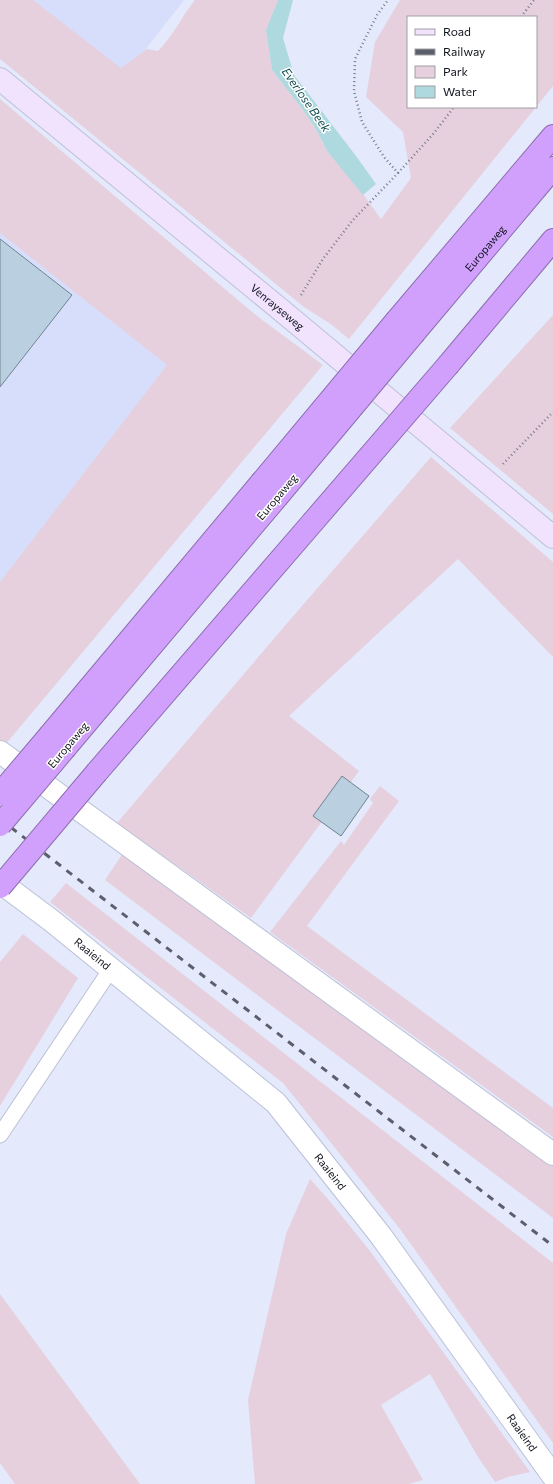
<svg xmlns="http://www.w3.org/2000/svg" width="553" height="1484" viewBox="0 0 553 1484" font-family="Commissioner,sans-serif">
  <rect width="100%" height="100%" fill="#e4e9fc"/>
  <path fill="#d6defc" d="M 0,0 L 184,0 L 103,104 Z
    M 0,191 L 192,351 L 0,588 Z"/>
  <path fill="#e7d0de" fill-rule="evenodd" d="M 0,0 L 33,0 L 121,68 L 147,49 L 158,51 C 173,36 182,16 195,0 L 278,0 L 266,30 L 272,70 L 303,110 L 316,129 L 327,151 L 363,194 L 381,219 L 411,178 L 403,132 L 366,97 L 375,42 L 400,0 L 553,0 L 553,86 L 349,339 L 332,325 L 304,307 L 0,59 ZM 408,17 L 536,17 L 536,107 L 408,107 Z
    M 0,99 L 257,316 L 323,365 L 5,745 L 0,741 L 0,582 L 167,365 L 0,233 Z
    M 553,315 L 553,514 L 450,428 Z
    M 431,457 L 553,562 L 553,657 L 458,559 L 289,716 L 359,771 L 251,918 L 117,823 L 289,621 Z
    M 380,786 L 399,801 L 307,926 L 553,1108 L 553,1137 L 270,932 L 341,841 L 344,845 L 373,803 L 370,799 Z
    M 123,853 L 553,1166 L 553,1218 L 105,880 Z
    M 66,883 L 553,1263 L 553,1443 L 400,1229 L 283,1083 L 50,902 Z
    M 23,934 L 78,978 L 0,1106 L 0,962 Z
    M 310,1179 L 328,1199 L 370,1251 L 530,1472 L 508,1477 L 495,1482 L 478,1457 L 430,1374 L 381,1405 L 423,1480 L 409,1484 L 255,1484 L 248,1400 L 286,1234 Z
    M 0,1294 L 140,1484 L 15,1484 L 0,1463 Z"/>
  <path fill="#aed9de" d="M 278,0 L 293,0 L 283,38 L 294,75 L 356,156 L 376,184 L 363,195 L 327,151 L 316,129 L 303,110 L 272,70 L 266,30 Z"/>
  <path fill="#bad0e0" stroke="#6f8492" d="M 0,239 L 72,295 L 0,387 Z
    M 342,776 L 369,796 L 341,836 L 313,816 Z"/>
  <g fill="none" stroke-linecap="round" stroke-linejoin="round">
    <g stroke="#bbc1d7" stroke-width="17">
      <path id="lane" d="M 0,1135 L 111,969"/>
    </g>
    <g stroke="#bbc1d7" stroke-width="24">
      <g id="street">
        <path d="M 0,752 L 553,1154"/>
        <path id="s1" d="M 0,882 L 52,921 L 276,1103 L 381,1236 L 553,1476"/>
      </g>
    </g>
    <g stroke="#bbc1d7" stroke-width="24">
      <g id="secondary">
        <path id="s2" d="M 0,79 L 287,315 L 553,537"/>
      </g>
    </g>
    <g stroke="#8d6eae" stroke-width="24">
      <g id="highway">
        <path d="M 397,320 L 553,136"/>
        <path id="s3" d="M 415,332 L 553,168"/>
        <path d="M 449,364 L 553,240"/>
        <path d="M 50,735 L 261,483"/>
        <path d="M 66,747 L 277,497"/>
        <path d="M 97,772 L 312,523"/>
      </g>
    </g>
    <path stroke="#787c89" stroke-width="2.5" stroke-dasharray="1 3" stroke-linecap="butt" d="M 521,17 L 534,0
      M 398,173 L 434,133 L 454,107
      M 301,295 L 323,259 L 352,221 L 398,173 L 384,157 L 362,122 L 354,91 L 355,59 L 377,15 L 388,0
      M 503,464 L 553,412"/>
    <use href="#lane" stroke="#fff" stroke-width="15"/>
    <use href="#street" stroke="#fff" stroke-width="22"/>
    <use href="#secondary" stroke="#f1e2fe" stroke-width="22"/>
    <use href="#highway" stroke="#d1a0fd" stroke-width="22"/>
    <path stroke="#5c5f6b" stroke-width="3" stroke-dasharray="7 7" stroke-linecap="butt" d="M 0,819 L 553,1246"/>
    <g stroke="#8d6eae" stroke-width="24" stroke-linecap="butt">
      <path id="highway-bridge" d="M 261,483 L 397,320
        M 277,497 L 415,332
        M 312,523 L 449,364
        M 0,794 L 50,735
        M 0,825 L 66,747
        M 0,887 L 97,772"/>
    </g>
    <use href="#highway-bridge" stroke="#d1a0fd" stroke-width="22"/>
  </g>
  <g text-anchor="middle" stroke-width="3" stroke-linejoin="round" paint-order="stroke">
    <g font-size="11" fill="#10121a" stroke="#fff">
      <text dy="4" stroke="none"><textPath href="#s3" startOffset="109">Europaweg</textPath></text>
      <text dy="4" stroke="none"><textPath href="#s2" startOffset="359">Venrayseweg</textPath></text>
      <text transform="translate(277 497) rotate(-50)" y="4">Europaweg</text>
      <text transform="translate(68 745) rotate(-50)" y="4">Europaweg</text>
      <text dy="4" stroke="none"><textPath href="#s1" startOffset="117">Raaieind</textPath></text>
      <text dy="4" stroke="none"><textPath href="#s1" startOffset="441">Raaieind</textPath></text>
      <text dy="4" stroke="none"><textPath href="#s1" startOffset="765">Raaieind</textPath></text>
    </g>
    <g font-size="12" font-style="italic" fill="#124f55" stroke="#fff">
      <text transform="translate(306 100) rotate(55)" y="4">Everlose Beek</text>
    </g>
  </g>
  <rect x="407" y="16" width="130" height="92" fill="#ffffff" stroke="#9fa0a3"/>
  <rect x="415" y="29" width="20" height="6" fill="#f1e2fe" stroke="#9fa0a3"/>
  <text x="443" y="36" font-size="12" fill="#10121a">Road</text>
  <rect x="415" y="49" width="20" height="6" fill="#5c5f6b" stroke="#9fa0a3"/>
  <text x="443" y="56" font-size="12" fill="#10121a">Railway</text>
  <rect x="415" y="66" width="20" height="12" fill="#e7d0de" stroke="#9fa0a3"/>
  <text x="443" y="76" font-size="12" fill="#10121a">Park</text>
  <rect x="415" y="86" width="20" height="12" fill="#aed9de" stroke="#9fa0a3"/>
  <text x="443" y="96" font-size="12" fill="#10121a">Water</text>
</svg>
